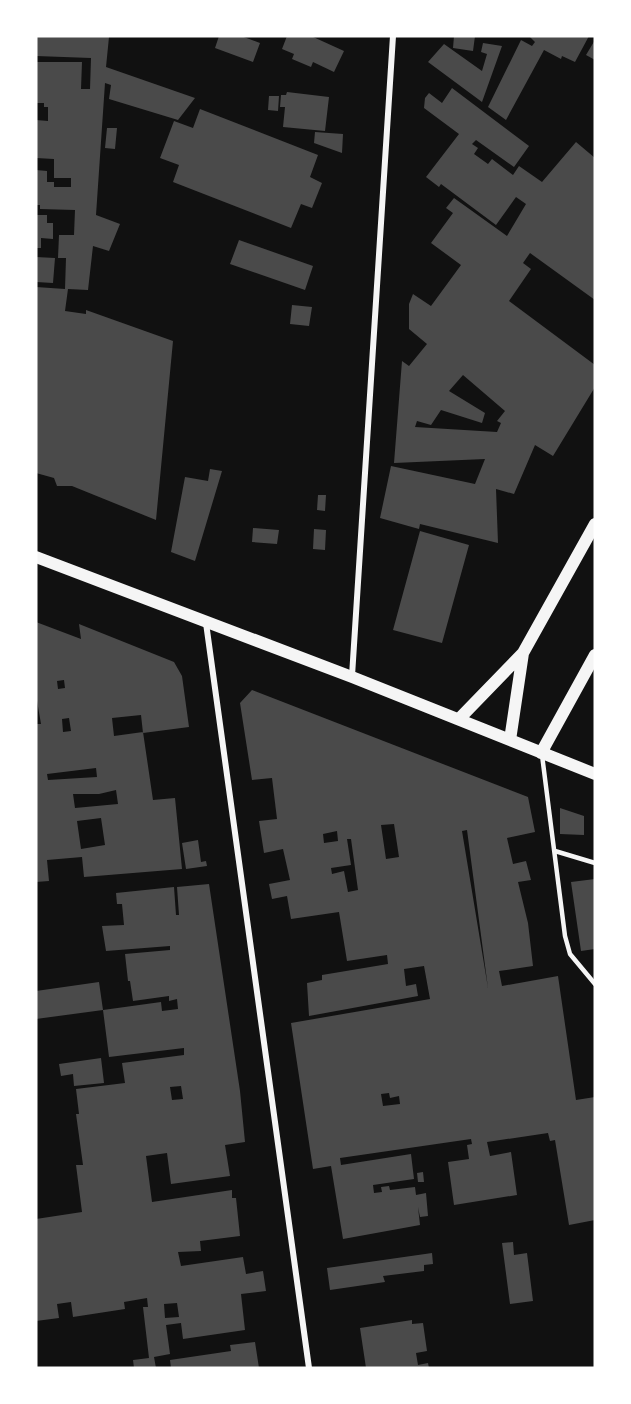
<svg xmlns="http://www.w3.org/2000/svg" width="631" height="1404" viewBox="0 0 631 1404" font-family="Barlow,sans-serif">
  <rect width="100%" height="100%" fill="#111"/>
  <path fill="#4a4a4a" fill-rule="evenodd" d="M 36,36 L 109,37 L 106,67 L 195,98 L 178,120 L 109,99 L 111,85 L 105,83 L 96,215 L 120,224 L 109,251 L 93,246 L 88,290 L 68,289 L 65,311 L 86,314 L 86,310 L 173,341 L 156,520 L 72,486 L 57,486 L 54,478 L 36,473 L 36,287 L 65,289 L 66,258 L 58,258 L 59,235 L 74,235 L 75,210 L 40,209 L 40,205 L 36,205 L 36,170 L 47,171 L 47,182 L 54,182 L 54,187 L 71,187 L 71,178 L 54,178 L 54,159 L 36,158 L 36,120 L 48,121 L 48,107 L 44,107 L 44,103 L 36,103 L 36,62 L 82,62 L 81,89 L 90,89 L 91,58 L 36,56 Z
    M 219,36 L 241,36 L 260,43 L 253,62 L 215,48 Z
    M 287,36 L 311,36 L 344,51 L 334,72 L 313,62 L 311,67 L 292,59 L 294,54 L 282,49 Z
    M 454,36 L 475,36 L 473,51 L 453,48 Z
    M 529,36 L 589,36 L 575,62 L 562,56 L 561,59 L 544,50 L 506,120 L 488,107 L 521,40 L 532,46 L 535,42 Z
    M 595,40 L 595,60 L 586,55 Z
    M 483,43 L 502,46 L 482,102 L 428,62 L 444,44 L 482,71 L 487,54 L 481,52 Z
    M 452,88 L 529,146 L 514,167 L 476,140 L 472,144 L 478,148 L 474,154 L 488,164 L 492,159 L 513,175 L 519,166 L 542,182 L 576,142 L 595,158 L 595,300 L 530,253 L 523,263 L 531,269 L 509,301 L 595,365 L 595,387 L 553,456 L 535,445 L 514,494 L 496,489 L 498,543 L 420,524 L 419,529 L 380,518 L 391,466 L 475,484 L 485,459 L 394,463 L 402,361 L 409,366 L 427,344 L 409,329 L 409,304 L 413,294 L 431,306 L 461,265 L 431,243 L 453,213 L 446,208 L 454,198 L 507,236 L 526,204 L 516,197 L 496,225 L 441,184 L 439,187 L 426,177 L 459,134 L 424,108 L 425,98 L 429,93 L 442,103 ZM 463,375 L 505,411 L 497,421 L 501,423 L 497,432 L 415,427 L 417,421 L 431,425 L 441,410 L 482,423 L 485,413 L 449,391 Z
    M 287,92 L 329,97 L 325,131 L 283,127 L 285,107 L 280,107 L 281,95 L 286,95 Z
    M 269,96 L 279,96 L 278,111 L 268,110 Z
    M 200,109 L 318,155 L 310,177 L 322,183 L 312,208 L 301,204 L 291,228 L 173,182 L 179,165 L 160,158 L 174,121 L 193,128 Z
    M 107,128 L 117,128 L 115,149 L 105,148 Z
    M 315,132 L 343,134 L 342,153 L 314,143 Z
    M 36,215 L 47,215 L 47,223 L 53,223 L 53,239 L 41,238 L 41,248 L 36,248 Z
    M 239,240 L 313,266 L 305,290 L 230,264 Z
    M 36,257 L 55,258 L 53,283 L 36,282 Z
    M 292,305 L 312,307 L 309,326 L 290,324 Z
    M 210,469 L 222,471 L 195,561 L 171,552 L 185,477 L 208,481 Z
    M 318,495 L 326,495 L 325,511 L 317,510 Z
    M 253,528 L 279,530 L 277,544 L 252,542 Z
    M 314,529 L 326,530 L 325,550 L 313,549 Z
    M 420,531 L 469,545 L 442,643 L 393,630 Z
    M 36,622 L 81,639 L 79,624 L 174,662 L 182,676 L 189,727 L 143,733 L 141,715 L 112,718 L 114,736 L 143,732 L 153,800 L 175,798 L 182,869 L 84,877 L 82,857 L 47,860 L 49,881 L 36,882 L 36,724 L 41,724 L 36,695 ZM 64,680 L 65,688 L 58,689 L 57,681 ZM 69,718 L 71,731 L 63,732 L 62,719 ZM 96,768 L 97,777 L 48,780 L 47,774 ZM 116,790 L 118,804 L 75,808 L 73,794 L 99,794 ZM 101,818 L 105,845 L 81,849 L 77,821 Z
    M 252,690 L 528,797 L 535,832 L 507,838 L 513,864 L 526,861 L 531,880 L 518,882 L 528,923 L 533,966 L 499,971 L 502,986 L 558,976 L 576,1100 L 595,1097 L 595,1220 L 569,1225 L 555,1140 L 550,1141 L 548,1133 L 487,1142 L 490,1156 L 511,1152 L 517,1195 L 454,1205 L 448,1162 L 469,1159 L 467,1145 L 472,1144 L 471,1139 L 340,1158 L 341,1165 L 411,1154 L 414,1179 L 373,1185 L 374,1193 L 382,1192 L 381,1187 L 389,1186 L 390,1190 L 415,1187 L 416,1195 L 426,1193 L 428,1216 L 420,1217 L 418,1207 L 420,1225 L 343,1239 L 331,1166 L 313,1169 L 291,1023 L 430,999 L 424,966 L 404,969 L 406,986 L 416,984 L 418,996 L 309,1016 L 307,983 L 322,980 L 322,975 L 388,964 L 387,955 L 347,961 L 339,912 L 291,919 L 287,896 L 272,899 L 269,884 L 290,880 L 283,849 L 264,853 L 259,821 L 277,819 L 272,778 L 252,780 L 240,703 ZM 394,824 L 399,857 L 386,859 L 381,825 ZM 467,830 L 469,845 L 488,988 L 462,831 ZM 337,831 L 338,841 L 324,843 L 323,834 ZM 347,839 L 351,839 L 358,890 L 348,892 L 344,871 L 332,874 L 331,868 L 351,865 ZM 389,1093 L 390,1098 L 399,1096 L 400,1104 L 383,1106 L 381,1094 Z
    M 560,808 L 584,816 L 584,835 L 560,834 Z
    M 198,840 L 201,862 L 206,861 L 207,866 L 186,869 L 182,843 Z
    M 595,879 L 595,949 L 581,951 L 571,882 Z
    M 209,884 L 240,1091 L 245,1142 L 225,1145 L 230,1176 L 171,1184 L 167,1153 L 146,1156 L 152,1202 L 232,1190 L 232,1198 L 236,1198 L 240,1236 L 200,1241 L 201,1251 L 178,1252 L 181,1266 L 243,1257 L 246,1274 L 263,1271 L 266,1291 L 241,1294 L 245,1330 L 183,1339 L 181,1323 L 166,1325 L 170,1354 L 154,1357 L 156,1368 L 134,1368 L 133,1360 L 149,1358 L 143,1307 L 148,1307 L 147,1298 L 124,1302 L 125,1309 L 73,1317 L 71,1302 L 57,1304 L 59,1318 L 36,1321 L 36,1219 L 82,1212 L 76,1165 L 83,1165 L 76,1114 L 79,1114 L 76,1089 L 125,1083 L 122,1063 L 184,1055 L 184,1048 L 109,1057 L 103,1010 L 161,1002 L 162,1011 L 178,1009 L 177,999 L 169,1001 L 169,996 L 133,1001 L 130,981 L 128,981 L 125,954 L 170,950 L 170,946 L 106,951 L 102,926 L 124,925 L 122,904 L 117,904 L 116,893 L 174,887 L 176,915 L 179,915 L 177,887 ZM 181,1086 L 183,1099 L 172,1100 L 170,1087 ZM 177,1303 L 179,1317 L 165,1318 L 164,1304 Z
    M 99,982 L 103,1010 L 36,1019 L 36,991 Z
    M 101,1058 L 104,1083 L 74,1086 L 73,1074 L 61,1076 L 59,1064 Z
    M 423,1172 L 424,1182 L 418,1182 L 417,1173 Z
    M 513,1242 L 514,1255 L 527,1253 L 533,1301 L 510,1304 L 502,1243 Z
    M 432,1253 L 433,1264 L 424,1265 L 424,1271 L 383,1276 L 385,1282 L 330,1290 L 327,1268 Z
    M 412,1320 L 412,1324 L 423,1323 L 427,1351 L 416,1353 L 418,1365 L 428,1363 L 429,1368 L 366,1368 L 360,1328 Z
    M 255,1342 L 259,1368 L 171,1368 L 170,1360 L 231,1351 L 230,1345 Z"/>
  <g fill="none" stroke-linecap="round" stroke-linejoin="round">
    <path stroke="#f5f5f5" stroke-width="4.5" d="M 542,755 L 565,936 L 570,954 L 595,984
      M 555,851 L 595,863"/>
    <path stroke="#f5f5f5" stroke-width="6" d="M 206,623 L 309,1368
      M 352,676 L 393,36"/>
    <path stroke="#f5f5f5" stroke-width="12" d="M 36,557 L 352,677 L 595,774
      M 459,719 L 523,653 L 595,524
      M 510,740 L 523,653
      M 541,753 L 595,655"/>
  </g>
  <rect width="631" height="1404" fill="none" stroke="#ffffff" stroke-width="75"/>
</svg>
